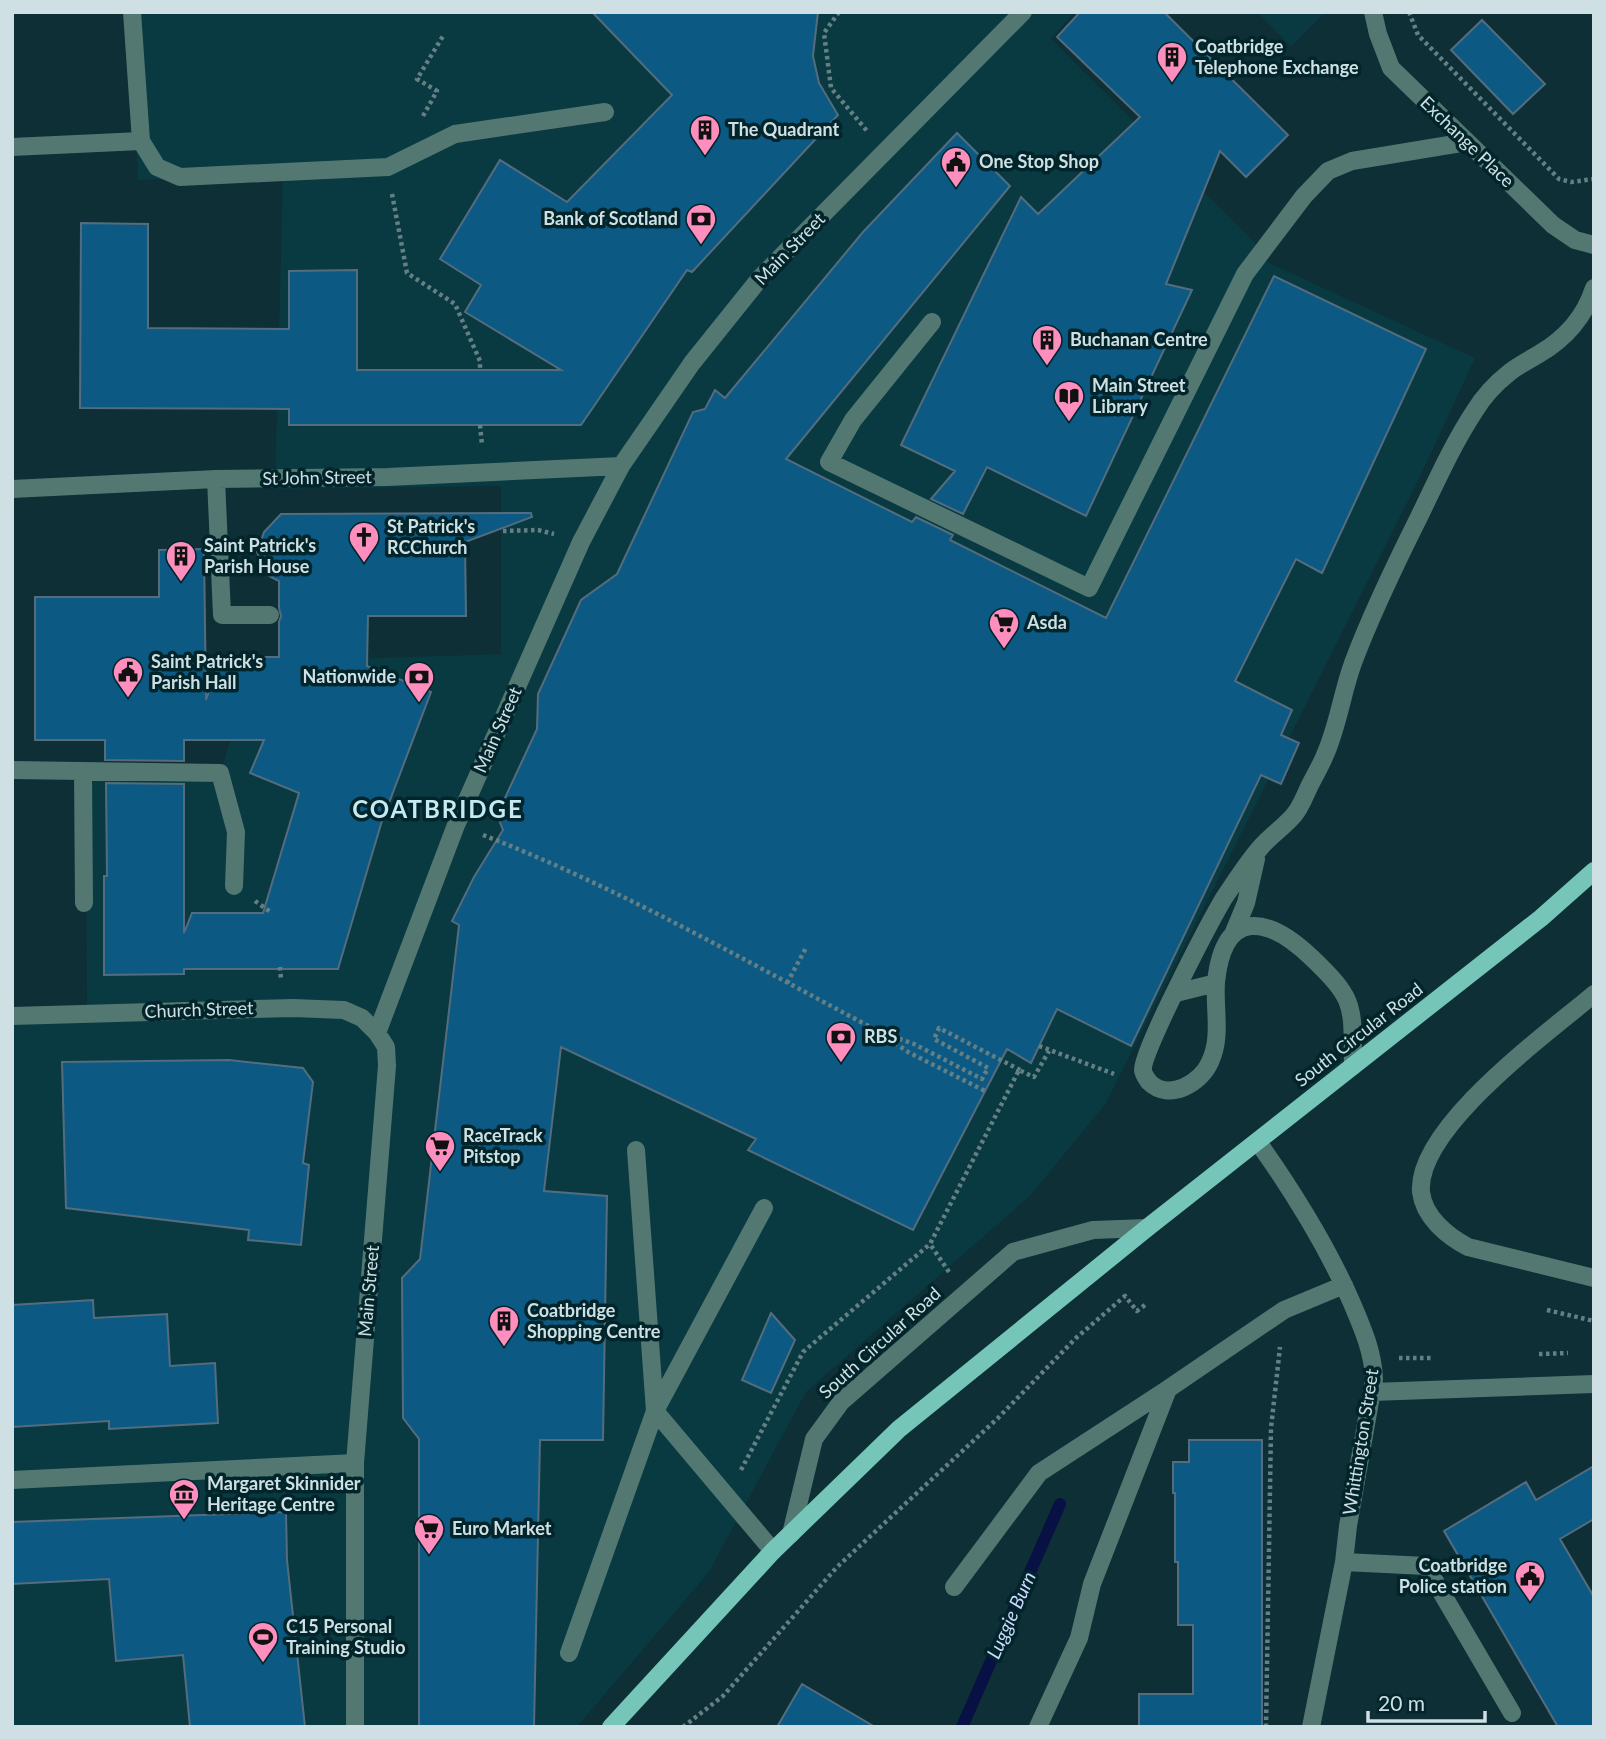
<svg xmlns="http://www.w3.org/2000/svg" width="1606" height="1739" viewBox="0 0 1606 1739" font-family="Lato,sans-serif">
  <rect width="100%" height="100%" fill="#0d2f35"/>
  <path fill="#093941" d="M 130,12 L 1075,12 L 1051,39 L 1264,252 L 1261,259 L 1475,358 L 1419,479 L 1106,1103 L 1030,1196 L 806,1392 L 709,1572 L 577,1727 L 12,1727 L 12,1016 L 87,1013 L 86,770 L 222,769 L 251,662 L 501,654 L 501,486 L 275,489 L 283,174 L 138,180 Z
    M 1257,12 L 1325,12 L 1291,46 Z"/>
  <g fill="none" stroke-linecap="round" stroke-linejoin="round">
    <path stroke="#081144" stroke-width="12" d="M 962,1727 L 1060,1504"/>
  </g>
  <path fill="#0c5a84" stroke="#546c7d" stroke-width="2" d="M 592,12 L 818,12 L 813,56 L 819,83 L 838,115 L 692,272 L 687,270 L 581,425 L 289,425 L 289,409 L 80,408 L 81,223 L 148,224 L 148,328 L 289,329 L 289,271 L 357,270 L 357,370 L 561,370 L 465,312 L 481,285 L 440,259 L 500,160 L 567,202 L 672,95 Z
    M 1080,12 L 1164,12 L 1288,135 L 1246,177 L 1220,151 L 1166,284 L 1192,290 L 1086,516 L 987,467 L 963,514 L 931,499 L 955,471 L 901,445 L 1021,197 L 1038,214 L 1140,117 L 1057,37 Z
    M 1482,20 L 1545,84 L 1513,114 L 1451,50 Z
    M 957,133 L 1010,186 L 786,459 L 912,522 L 916,517 L 953,535 L 950,540 L 1106,618 L 1274,276 L 1426,349 L 1322,573 L 1296,559 L 1235,681 L 1292,710 L 1281,735 L 1299,743 L 1281,784 L 1261,775 L 1131,1046 L 1057,1009 L 1031,1063 L 1007,1049 L 913,1230 L 748,1150 L 756,1139 L 561,1047 L 544,1191 L 607,1196 L 603,1440 L 540,1440 L 534,1727 L 419,1727 L 419,1439 L 403,1418 L 402,1278 L 420,1259 L 459,925 L 452,921 L 474,877 L 503,830 L 497,815 L 537,729 L 538,694 L 581,600 L 617,574 L 693,412 L 705,409 L 715,390 L 725,398 L 863,232 Z
    M 531,513 L 532,517 L 465,542 L 466,616 L 368,616 L 367,666 L 431,692 L 381,824 L 338,969 L 184,969 L 184,974 L 104,975 L 104,876 L 107,876 L 106,783 L 184,784 L 184,933 L 192,913 L 263,913 L 299,793 L 250,773 L 264,740 L 184,740 L 184,761 L 105,760 L 105,740 L 35,740 L 35,597 L 159,597 L 159,550 L 204,549 L 206,700 L 221,657 L 279,657 L 279,622 L 281,616 L 279,608 L 279,581 L 267,575 L 257,552 L 264,532 L 281,514 Z
    M 229,1060 L 303,1068 L 313,1082 L 303,1163 L 309,1165 L 301,1245 L 248,1240 L 249,1230 L 66,1208 L 62,1062 Z
    M 93,1300 L 94,1318 L 167,1314 L 170,1366 L 215,1363 L 218,1423 L 109,1429 L 109,1421 L 12,1427 L 12,1305 Z
    M 771,1313 L 795,1340 L 771,1393 L 742,1380 Z
    M 1189,1440 L 1262,1440 L 1262,1727 L 1139,1727 L 1139,1694 L 1193,1694 L 1193,1625 L 1178,1625 L 1178,1562 L 1175,1562 L 1175,1493 L 1173,1493 L 1173,1462 L 1189,1462 Z
    M 1594,1466 L 1594,1519 L 1560,1539 L 1594,1597 L 1594,1727 L 1558,1727 L 1444,1531 L 1526,1482 L 1536,1500 Z
    M 286,1512 L 287,1560 L 305,1727 L 190,1727 L 183,1655 L 116,1661 L 109,1579 L 12,1584 L 12,1522 Z
    M 802,1684 L 875,1727 L 777,1727 Z"/>
  <g fill="none" stroke-linecap="round" stroke-linejoin="round">
    <path stroke="#658084" stroke-width="4.5" stroke-dasharray="3.5 3.5" stroke-linecap="butt" d="M 839,12 L 824,33 L 831,88 L 867,131
      M 1409,12 L 1418,35 L 1559,179 L 1571,182 L 1594,179
      M 423,116 L 437,91 L 417,79 L 443,36
      M 392,194 L 407,273 L 455,304 L 480,361 L 480,370
      M 480,425 L 482,445
      M 503,531 L 538,530 L 554,534
      M 483,835 C 620,888 749,963 878,1031 L 908,1052 L 985,1091
      M 255,901 L 272,913
      M 280,967 L 281,979
      M 787,983 L 807,946
      M 886,1034 L 914,1044 L 982,1079 L 988,1068 L 934,1039 L 939,1028 L 1022,1071
      M 1039,1046 L 1114,1074
      M 949,1272 L 930,1244 L 1019,1070 L 1034,1077 L 1049,1051
      M 1547,1310 L 1594,1321
      M 1539,1354 L 1568,1353
      M 1399,1358 L 1432,1358
      M 741,1470 L 803,1352 L 930,1244
      M 683,1727 L 723,1696 L 837,1567 L 998,1418 L 1076,1338 L 1125,1296 L 1137,1311 L 1145,1305
      M 1266,1727 L 1271,1428 L 1280,1347"/>
    <path stroke="#527871" stroke-width="18" d="M 132,12 L 141,141
      M 1373,12 L 1378,34 L 1391,68 L 1553,225 L 1575,240 L 1594,245
      M 12,147 L 141,141 L 157,167 L 180,177 L 388,167 L 455,134 L 605,112
      M 932,322 L 853,420 L 829,462 L 1089,588 L 1245,274 L 1304,196 L 1328,171 L 1352,161 L 1467,142
      M 216,479 L 222,615 L 270,615
      M 12,489 L 216,479 L 388,477 L 621,466
      M 12,770 L 220,773 L 236,832 L 234,886
      M 83,772 L 84,903
      M 1234,932 L 1246,903 L 1256,859
      M 1176,993 L 1216,983
      M 1594,994 C 1548,1033 1416,1128 1421,1192 C 1424,1217 1447,1236 1468,1247 L 1594,1278
      M 12,1016 L 293,1008 L 344,1010 L 362,1018 L 377,1033 L 386,1047 L 387,1066 L 355,1463 L 355,1727
      M 377,1033 L 456,825 L 581,542 L 621,466 L 692,363 L 761,277 L 1023,12
      M 1353,1066 C 1352,1006 1357,1001 1312,958 C 1268,916 1224,907 1216,982 C 1214,1009 1222,1037 1210,1062 C 1201,1083 1169,1102 1149,1082 C 1147,1079 1143,1074 1143,1070 C 1141,1053 1211,920 1224,898 C 1235,882 1247,863 1260,848 C 1270,836 1284,827 1294,815 C 1301,807 1305,795 1310,785 C 1315,775 1321,765 1325,755 C 1338,726 1342,693 1353,663 C 1372,612 1396,563 1420,515 C 1437,480 1453,444 1474,412 C 1483,397 1496,383 1510,372 C 1519,365 1529,360 1539,354 C 1565,339 1585,316 1594,288
      M 1258,1142 C 1294,1193 1326,1244 1351,1301 C 1362,1327 1373,1351 1374,1379 L 1348,1526 L 1344,1562 L 1311,1727
      M 636,1150 L 655,1411 L 773,1551
      M 1372,1392 L 1594,1384
      M 12,1480 L 355,1463
      M 791,1534 L 814,1439 L 841,1402 L 1013,1252 L 1093,1230 L 1147,1228
      M 1344,1562 L 1426,1566 L 1512,1713
      M 954,1587 L 1039,1473 L 1168,1389
      M 569,1653 L 655,1411 L 764,1208
      M 1038,1727 L 1079,1638 L 1092,1584 L 1168,1389 L 1284,1310 L 1344,1285"/>
    <path stroke="#75c6b8" stroke-width="18" d="M 611,1727 L 773,1551 L 899,1429 L 1147,1228 L 1541,918 L 1594,871"/>
  </g>
  <defs>
    <g id="building-pin" transform="scale(1.575)"><path d="M0 17L-7.5 6A9.5 9.5 0 1 1 7.5 6Z" fill="#fe8ebd" stroke="#02252b"/><path d="M-4-6H4V6H1V3H-1V6H-4ZM-2.5-4.3h1.7v1.8h-1.7ZM.8-4.3h1.7v1.8H.8ZM-2.5-1h1.7V.8h-1.7ZM.8-1h1.7V.8H.8Z" fill="#111"/></g>
    <g id="civic-pin" transform="scale(1.575)"><path d="M0 17L-7.5 6A9.5 9.5 0 1 1 7.5 6Z" fill="#fe8ebd" stroke="#02252b"/><path d="M-.6-6.5H3V-4.5H.6V-3L4-1V1h2V6H-6V1h2V-1L-.6-3ZM-1.2 2.5V6h2.4V2.5Z" fill="#111"/></g>
    <g id="bank-pin" transform="scale(1.575)"><path d="M0 17L-7.5 6A9.5 9.5 0 1 1 7.5 6Z" fill="#fe8ebd" stroke="#02252b"/><path d="M-6-4H6V4H-6ZM0-2.3a2.3 2.3 0 1 0 0 4.6a2.3 2.3 0 1 0 0-4.6Z" fill="#111"/></g>
    <g id="library-pin" transform="scale(1.575)"><path d="M0 17L-7.5 6A9.5 9.5 0 1 1 7.5 6Z" fill="#fe8ebd" stroke="#02252b"/><path d="M-6-4Q-3-5.5-.7-3.5V5Q-3 3-6 4ZM6-4Q3-5.5 .7-3.5V5Q3 3 6 4Z" fill="#111"/></g>
    <g id="church-pin" transform="scale(1.575)"><path d="M0 17L-7.5 6A9.5 9.5 0 1 1 7.5 6Z" fill="#fe8ebd" stroke="#02252b"/><path d="M-1.2-6h2.4v3.5h3.3v2.4h-3.3V6h-2.4V-.1h-3.3v-2.4h3.3Z" fill="#111"/></g>
    <g id="supermarket-pin" transform="scale(1.575)"><path d="M0 17L-7.5 6A9.5 9.5 0 1 1 7.5 6Z" fill="#fe8ebd" stroke="#02252b"/><path d="M-6-5.5h2.5l.6 2H6L4.5 2H-2.5L-4.4-4H-6ZM-1.5 3.2a1.3 1.3 0 1 0 .1 0ZM3 3.2a1.3 1.3 0 1 0 .1 0Z" fill="#111"/></g>
    <g id="museum-pin" transform="scale(1.575)"><path d="M0 17L-7.5 6A9.5 9.5 0 1 1 7.5 6Z" fill="#fe8ebd" stroke="#02252b"/><path d="M0-6L6-3V-2H-6V-3ZM-5-1h2V3h-2ZM-1-1h2V3h-2ZM3-1h2V3H3ZM-6 4H6V6H-6Z" fill="#111"/></g>
    <g id="stadium-pin" transform="scale(1.575)"><path d="M0 17L-7.5 6A9.5 9.5 0 1 1 7.5 6Z" fill="#fe8ebd" stroke="#02252b"/><path d="M0-5a6.5 5 0 1 0 0 10a6.5 5 0 1 0 0-10ZM-3.5-1.8h7v3.6h-7Z" fill="#111"/></g>
  </defs>
  <g fill-rule="evenodd">
    <use href="#building-pin" x="1172" y="57"/>
    <use href="#building-pin" x="705" y="130"/>
    <use href="#civic-pin" x="956" y="162"/>
    <use href="#bank-pin" x="701" y="219"/>
    <use href="#building-pin" x="1047" y="340"/>
    <use href="#library-pin" x="1069" y="396"/>
    <use href="#church-pin" x="364" y="537"/>
    <use href="#building-pin" x="181" y="556"/>
    <use href="#supermarket-pin" x="1004" y="623"/>
    <use href="#civic-pin" x="128" y="672"/>
    <use href="#bank-pin" x="419" y="677"/>
    <use href="#bank-pin" x="841" y="1037"/>
    <use href="#supermarket-pin" x="440" y="1146"/>
    <use href="#building-pin" x="504" y="1321"/>
    <use href="#museum-pin" x="184" y="1494"/>
    <use href="#supermarket-pin" x="429" y="1529"/>
    <use href="#civic-pin" x="1530" y="1576"/>
    <use href="#stadium-pin" x="263" y="1637"/>
  </g>
  <g text-anchor="middle" stroke-width="7" stroke-linejoin="round" paint-order="stroke">
    <g font-size="18" font-weight="bold" fill="#cee0e3" stroke="#02252b" text-anchor="start">
      <text x="1195" y="53">Coatbridge<tspan x="1195" dy="21">Telephone Exchange</tspan></text>
      <text x="728" y="136">The Quadrant</text>
      <text x="979" y="168">One Stop Shop</text>
      <text x="678" y="225" text-anchor="end">Bank of Scotland</text>
      <text x="1070" y="346">Buchanan Centre</text>
      <text x="1092" y="392">Main Street<tspan x="1092" dy="21">Library</tspan></text>
      <text x="387" y="533">St Patrick's<tspan x="387" dy="21">RCChurch</tspan></text>
      <text x="204" y="552">Saint Patrick's<tspan x="204" dy="21">Parish House</tspan></text>
      <text x="1027" y="629">Asda</text>
      <text x="151" y="668">Saint Patrick's<tspan x="151" dy="21">Parish Hall</tspan></text>
      <text x="396" y="683" text-anchor="end">Nationwide</text>
      <text x="864" y="1043">RBS</text>
      <text x="463" y="1142">RaceTrack<tspan x="463" dy="21">Pitstop</tspan></text>
      <text x="527" y="1317">Coatbridge<tspan x="527" dy="21">Shopping Centre</tspan></text>
      <text x="207" y="1490">Margaret Skinnider<tspan x="207" dy="21">Heritage Centre</tspan></text>
      <text x="452" y="1535">Euro Market</text>
      <text x="1507" y="1572" text-anchor="end">Coatbridge<tspan x="1507" dy="21">Police station</tspan></text>
      <text x="286" y="1633">C15 Personal<tspan x="286" dy="21">Training Studio</tspan></text>
    </g>
    <g font-size="18" fill="#cee0e3" stroke="#02252b">
      <text transform="translate(1467 142) rotate(44)" y="6">Exchange Place</text>
      <text transform="translate(790 249) rotate(-46)" y="6">Main Street</text>
      <text transform="translate(317 478) rotate(-1)" y="6">St John Street</text>
      <text transform="translate(498 730) rotate(-66)" y="6">Main Street</text>
      <text transform="translate(199 1010) rotate(-2)" y="6">Church Street</text>
      <text transform="translate(1359 1035) rotate(-38)" y="6">South Circular Road</text>
      <text transform="translate(369 1291) rotate(-85)" y="6">Main Street</text>
      <text transform="translate(880 1343) rotate(-42)" y="6">South Circular Road</text>
      <text transform="translate(1361 1442) rotate(-81)" y="6">Whittington Street</text>
    </g>
    <g font-size="19" font-style="italic" fill="#cddbfe" stroke="#02252b">
      <text transform="translate(1011 1615) rotate(-66)" y="7">Luggie Burn</text>
    </g>
    <g font-size="24" font-weight="bold" letter-spacing="2" fill="#c5eaf1" stroke="#02252b">
      <text x="438" y="818">COATBRIDGE</text>
    </g>
  </g>
  <rect width="1606" height="1739" fill="none" stroke="#cee0e3" stroke-width="28"/>
  <path d="M1368 1711v10h117v-10" fill="none" stroke="#cee0e3" stroke-width="3.5"/>
  <text x="1378" y="1711" font-size="21" fill="#cee0e3" stroke="#02252b" stroke-width="5" paint-order="stroke">20 m</text>
</svg>
